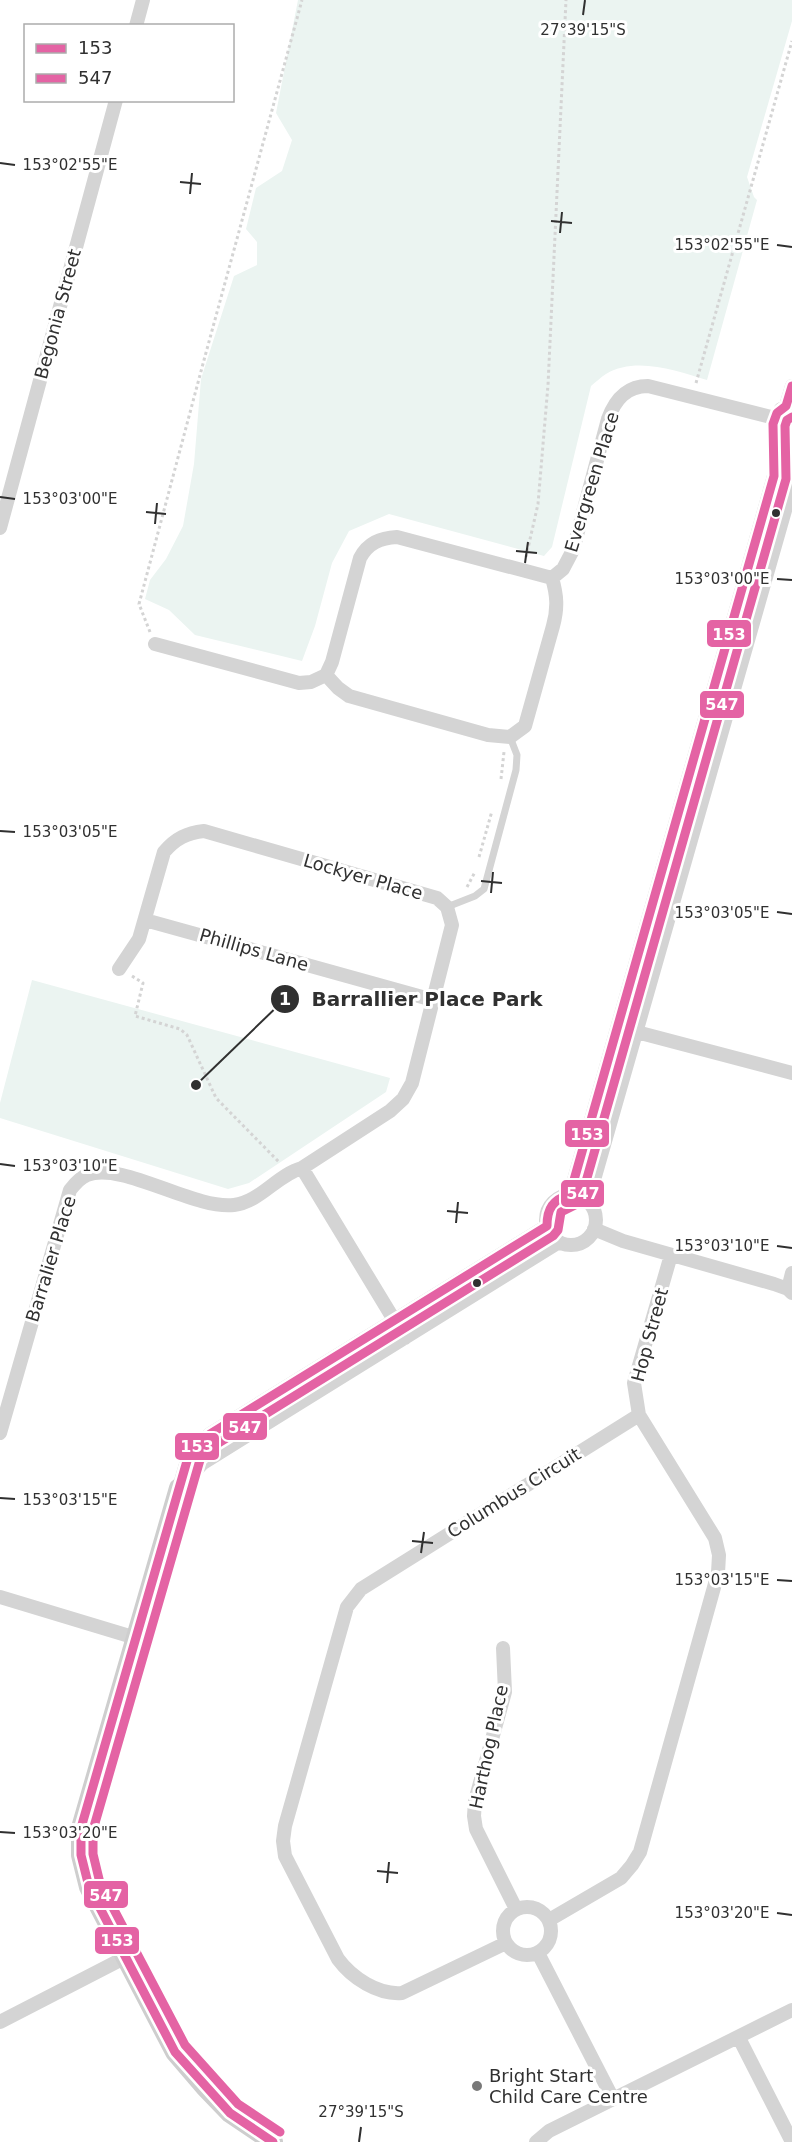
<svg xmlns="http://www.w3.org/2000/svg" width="792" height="2142" viewBox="0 0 792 2142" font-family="'DejaVu Sans',sans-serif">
  <rect width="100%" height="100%" fill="#fff"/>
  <path fill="#ebf4f1" d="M 298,0 L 792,0 L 792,21 L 747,177 L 754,197 L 757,200 L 707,380 C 677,371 636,356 606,374 C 601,377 596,382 591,386 L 552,547 L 544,556 L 389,514 L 349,531 L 332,563 L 315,626 L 302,661 L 195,635 L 169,610 L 145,599 L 150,580 L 166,559 L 183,526 L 194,464 L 201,379 L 234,276 L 257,265 L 257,242 L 246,229 L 256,188 L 282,171 L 292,140 L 276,113 Z
    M 32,980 L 390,1078 L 386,1092 L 249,1183 L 228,1189 L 0,1118 L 0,1103 Z"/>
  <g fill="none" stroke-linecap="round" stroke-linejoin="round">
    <path stroke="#d4d4d4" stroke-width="3" stroke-dasharray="3 3" stroke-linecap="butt" d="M 696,383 L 792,41
      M 526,557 L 538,504 L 548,385 L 566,0
      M 150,632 L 139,604 L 204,360 L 302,0
      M 501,779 L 504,752
      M 479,857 L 492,811
      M 467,887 L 475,872
      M 132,976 L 143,983 L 135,1016 L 180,1029 L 187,1035 L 216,1098 L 279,1162"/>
    <path stroke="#d4d4d4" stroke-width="7" d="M 447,907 L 475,896 L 484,889 L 516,770 L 517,755 L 510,737"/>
    <path stroke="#d4d4d4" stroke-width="14" d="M 136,26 L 143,0
      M 786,406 L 792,386
      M 775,435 L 784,446 L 792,449
      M 0,528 L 116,100
      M 552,578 L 563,569 L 573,550 L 608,419 C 615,400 626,386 648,386 L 775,418
      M 155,644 L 299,683 L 311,682 L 326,675 L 332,662 L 360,558 C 368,543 380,538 397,537 L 552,578
      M 326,675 L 338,688 L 349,696 L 488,735 L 510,737 L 525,726 L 553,626 C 558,608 557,595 552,578
      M 145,920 L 433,1000
      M 119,969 L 139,939 L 164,852 C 176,838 187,833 204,831 L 437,898 L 447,907 L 452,925 L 412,1083 L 403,1099 L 390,1111 L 302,1168 L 405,1338
      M 629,1030 L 792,1073
      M 570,1194 L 774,476 L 775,418 L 781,409 L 792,404
      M546 1220a25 25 0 1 1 50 0a25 25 0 1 1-50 0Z
      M 588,1201 L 792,486
      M 594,1229 L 623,1241 L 774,1284 L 788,1289 L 792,1293
      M 788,1289 L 792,1273
      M 639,1415 L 634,1383 L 671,1255
      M 0,1433 L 70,1190 C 74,1185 81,1177 87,1175 C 122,1161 194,1210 234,1205 C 260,1202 277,1175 302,1168
      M 181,1486 L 203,1463 L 559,1242
      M 179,1488 L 189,1454 L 210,1434 L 547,1226
      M 0,1597 L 136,1638
      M 503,1648 L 505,1692 L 475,1801 L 474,1816 L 476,1829 L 516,1909
      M503 1931a24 24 0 1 1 48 0a24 24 0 1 1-48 0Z
      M 506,1943 L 402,1993 C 378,1995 352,1978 338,1959 L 285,1856 L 283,1841 L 285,1826 L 347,1607 L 361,1589 L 639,1415 L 715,1538 L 719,1555 L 718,1573 L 640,1852 L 632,1865 L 621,1878 L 549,1920
      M 538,1953 L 613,2099
      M 0,2022 L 126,1957
      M 739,2038 L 792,2142
      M 536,2142 L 549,2131 L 792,2010"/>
    <path stroke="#cecece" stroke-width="20" d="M 179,1488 L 81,1828 L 81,1855 L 89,1887 L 175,2052 L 205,2087 L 230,2113 L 273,2142"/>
    <g stroke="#fff" stroke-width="14">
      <path id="bus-1" d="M 273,2142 L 230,2113 L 175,2052 L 89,1887 L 81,1855 L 81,1828 L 189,1454 L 210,1434 L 547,1226 C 547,1208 553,1200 570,1194 L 774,476 L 773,424 L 777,413 L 786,406 L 792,386"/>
    </g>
    <g stroke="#fff" stroke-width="14">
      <path id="bus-2" d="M 280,2132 L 238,2104 L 185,2045 L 100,1883 L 93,1854 L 93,1830 L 200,1460 L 217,1444 L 553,1236 L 558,1230 L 561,1212 L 577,1204 L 581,1199 L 786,479 L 785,426 L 787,420 L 792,417"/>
    </g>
    <use href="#bus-1" stroke="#e463a4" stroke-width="9"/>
    <use href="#bus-2" stroke="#e463a4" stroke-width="9"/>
  </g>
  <path fill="none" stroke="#303030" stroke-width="2" d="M 583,15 L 585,0M 0,163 L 15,165M 180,182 L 201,184M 190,194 L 192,173M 551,221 L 572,223M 560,233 L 562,212M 777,245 L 792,247M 0,497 L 15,499M 146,512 L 166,514M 155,524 L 157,503M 516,551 L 537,553M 525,563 L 528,542M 777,579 L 792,580M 0,831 L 15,832M 481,881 L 502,883M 491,893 L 493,872M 777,912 L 792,914M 0,1164 L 15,1166M 447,1211 L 468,1213M 456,1223 L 458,1202M 777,1246 L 792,1248M 0,1498 L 15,1499M 412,1541 L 433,1543M 421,1553 L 424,1532M 777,1580 L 792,1581M 0,1832 L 15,1833M 377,1871 L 398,1873M 387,1883 L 389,1862M 777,1913 L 792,1915M 359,2142 L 361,2127"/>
  <g fill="#303030" stroke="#fff" stroke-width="2">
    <circle cx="776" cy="513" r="5"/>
    <circle cx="477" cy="1283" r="5"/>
  </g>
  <circle fill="#787878" stroke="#fff" stroke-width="2" cx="477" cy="2086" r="6"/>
  <g text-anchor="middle" stroke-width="6" stroke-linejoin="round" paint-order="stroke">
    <g font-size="18" fill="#303030" stroke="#fff">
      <text transform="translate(58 314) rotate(-75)" y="6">Begonia Street</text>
      <text transform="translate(592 482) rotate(-73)" y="6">Evergreen Place</text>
      <text transform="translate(363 877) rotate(16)" y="6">Lockyer Place</text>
      <text transform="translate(254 950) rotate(16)" y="6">Phillips Lane</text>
      <text transform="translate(51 1259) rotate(-73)" y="6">Barralier Place</text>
      <text transform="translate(650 1335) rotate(-75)" y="6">Hop Street</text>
      <text transform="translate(514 1493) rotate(-32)" y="6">Columbus Circuit</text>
      <text transform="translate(489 1747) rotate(-78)" y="6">Harthog Place</text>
    </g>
    <g font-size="18" fill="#303030" stroke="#fff" text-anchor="start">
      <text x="489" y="2082">Bright Start<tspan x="489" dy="21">Child Care Centre</tspan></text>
    </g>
  </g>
  <g font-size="15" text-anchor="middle" fill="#303030" stroke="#fff" stroke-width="6" stroke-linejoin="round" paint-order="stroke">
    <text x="583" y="35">27°39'15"S</text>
    <text x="70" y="170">153°02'55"E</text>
    <text x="722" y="250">153°02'55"E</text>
    <text x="70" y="504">153°03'00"E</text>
    <text x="722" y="584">153°03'00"E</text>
    <text x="70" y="837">153°03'05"E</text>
    <text x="722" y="918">153°03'05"E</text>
    <text x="70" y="1171">153°03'10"E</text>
    <text x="722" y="1251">153°03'10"E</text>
    <text x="70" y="1505">153°03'15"E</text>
    <text x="722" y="1585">153°03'15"E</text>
    <text x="70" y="1838">153°03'20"E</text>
    <text x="722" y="1918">153°03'20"E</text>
    <text x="361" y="2117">27°39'15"S</text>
  </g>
  <path fill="none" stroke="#303030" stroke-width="2" d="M196 1085L285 999"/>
  <g fill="#303030" stroke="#fff" stroke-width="2">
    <circle cx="196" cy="1085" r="6"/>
    <circle cx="285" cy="999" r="15"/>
  </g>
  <g font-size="18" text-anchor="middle" font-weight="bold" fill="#fff">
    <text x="285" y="1005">1</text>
  </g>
  <g font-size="20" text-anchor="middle" font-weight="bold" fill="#303030" stroke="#fff" stroke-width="6" stroke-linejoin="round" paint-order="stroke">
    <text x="427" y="1006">Barrallier Place Park</text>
  </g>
  <g stroke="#fff" stroke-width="2">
    <rect x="706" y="619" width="46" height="29" rx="6" fill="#e463a4"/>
    <rect x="699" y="690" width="46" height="29" rx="6" fill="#e463a4"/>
    <rect x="564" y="1119" width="46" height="29" rx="6" fill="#e463a4"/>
    <rect x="560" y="1179" width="45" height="29" rx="6" fill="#e463a4"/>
    <rect x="222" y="1412" width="46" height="29" rx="6" fill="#e463a4"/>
    <rect x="174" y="1432" width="46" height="29" rx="6" fill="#e463a4"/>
    <rect x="83" y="1880" width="46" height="29" rx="6" fill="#e463a4"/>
    <rect x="94" y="1926" width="46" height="29" rx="6" fill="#e463a4"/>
  </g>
  <g font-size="16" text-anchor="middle" font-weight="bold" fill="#fff">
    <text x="729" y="640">153</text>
    <text x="722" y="710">547</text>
    <text x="587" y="1140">153</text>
    <text x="583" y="1199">547</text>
    <text x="245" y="1433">547</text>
    <text x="197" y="1452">153</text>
    <text x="106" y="1901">547</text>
    <text x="117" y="1946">153</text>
  </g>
  <rect x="24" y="24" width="210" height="78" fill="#ffffff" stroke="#acacac" stroke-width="1.5"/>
  <rect x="36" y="44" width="30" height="9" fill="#e463a4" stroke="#acacac" stroke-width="1.5"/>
  <text x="78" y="54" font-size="18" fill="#303030">153</text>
  <rect x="36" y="74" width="30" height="9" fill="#e463a4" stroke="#acacac" stroke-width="1.5"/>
  <text x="78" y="84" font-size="18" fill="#303030">547</text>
</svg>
